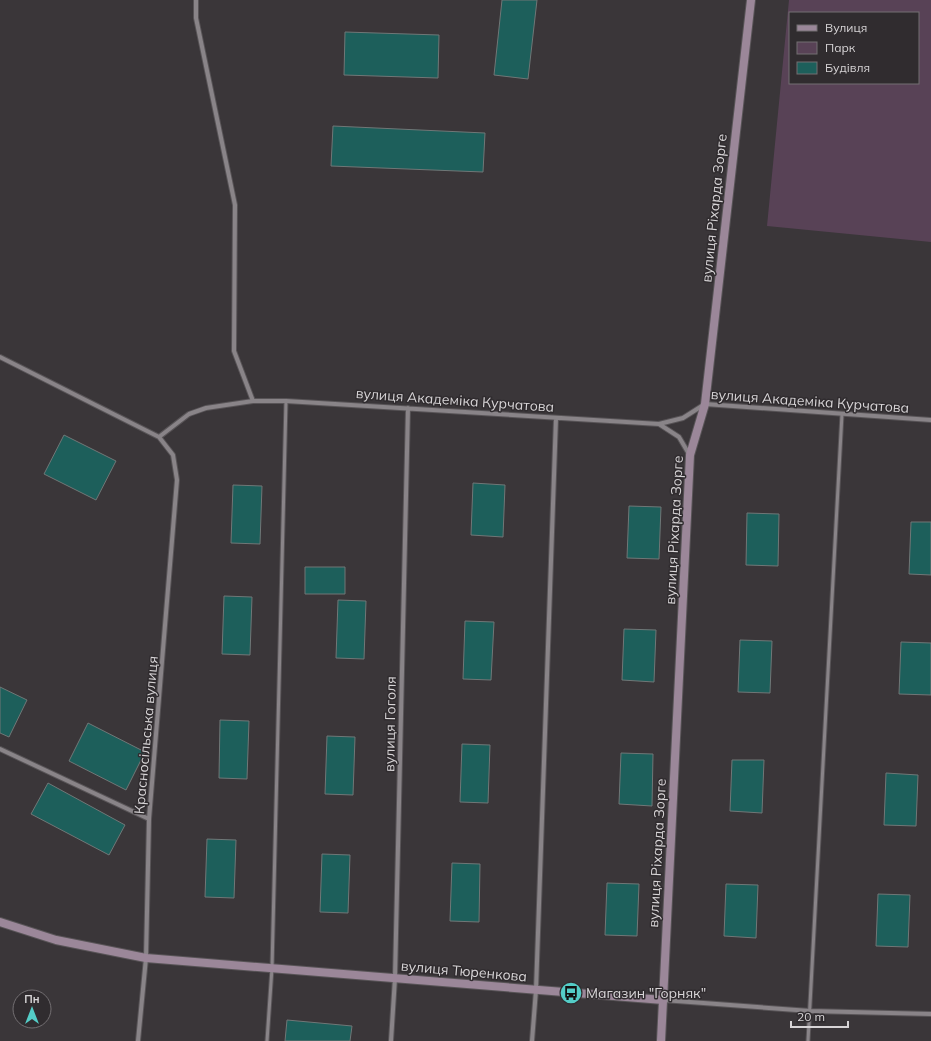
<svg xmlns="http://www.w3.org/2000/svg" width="931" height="1041" viewBox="0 0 931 1041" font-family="Mulish,sans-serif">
  <rect width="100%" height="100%" fill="#3a3639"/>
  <path fill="#584256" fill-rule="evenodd" d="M 789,0 L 931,0 L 931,242 L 767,226 ZM 790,13 L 918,13 L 918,83 L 790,83 Z"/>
  <path fill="#1d5f5b" stroke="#707777" d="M 502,0 L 537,0 L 528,79 L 494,75 Z
    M 345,32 L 439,35 L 438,78 L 344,75 Z
    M 333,126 L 485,133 L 483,172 L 331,166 Z
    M 64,435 L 116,461 L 96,500 L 44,474 Z
    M 473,483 L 505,485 L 503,537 L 471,535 Z
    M 233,485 L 262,486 L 260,544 L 231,543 Z
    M 629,506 L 661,507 L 659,559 L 627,558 Z
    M 747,513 L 779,514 L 778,566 L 746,565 Z
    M 911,522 L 931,522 L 931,575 L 909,574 Z
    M 305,567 L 345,567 L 345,594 L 305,594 Z
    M 224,596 L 252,597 L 250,655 L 222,654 Z
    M 338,600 L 366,601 L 364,659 L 336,658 Z
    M 465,621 L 494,622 L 491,680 L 463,679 Z
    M 624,629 L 656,630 L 654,682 L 622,680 Z
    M 740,640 L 772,641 L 770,693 L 738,692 Z
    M 901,642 L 931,643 L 931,695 L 899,694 Z
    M 0,687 L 27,700 L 9,737 L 0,733 Z
    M 220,720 L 249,721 L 247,779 L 219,778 Z
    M 88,723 L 145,752 L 126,790 L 69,761 Z
    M 327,736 L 355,737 L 353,795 L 325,794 Z
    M 462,744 L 490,745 L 488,803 L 460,802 Z
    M 621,753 L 653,754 L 652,806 L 619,804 Z
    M 732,760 L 764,760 L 762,813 L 730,811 Z
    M 886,773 L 918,775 L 916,826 L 884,825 Z
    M 48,783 L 125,825 L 109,855 L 31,814 Z
    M 207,839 L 236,840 L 234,898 L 205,897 Z
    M 322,854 L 350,855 L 348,913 L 320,912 Z
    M 452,863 L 480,864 L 479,922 L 450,921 Z
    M 607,883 L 639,884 L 637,936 L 605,935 Z
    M 726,884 L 758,885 L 756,938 L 724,936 Z
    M 878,894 L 910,895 L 908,947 L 876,946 Z
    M 287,1020 L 352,1026 L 350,1041 L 285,1041 Z"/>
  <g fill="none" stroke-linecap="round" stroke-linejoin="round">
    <g stroke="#585457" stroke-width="5">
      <path id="lane" d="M 267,1041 L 272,968 L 286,401
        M 808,1041 L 842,414"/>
    </g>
    <g stroke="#585457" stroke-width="6">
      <path id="street" d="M 196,0 L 196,18 L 235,205 L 234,351 L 253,401
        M 0,357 L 159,437 L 173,455 L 177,480 L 149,819 L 146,958 L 138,1041
        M 659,424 L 679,437 L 689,454
        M 159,437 L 189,414 L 206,408 L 253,401 L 286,401 L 659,424 L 683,418 L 705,404 L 931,420
        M 0,749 L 149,819
        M 663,1000 L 810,1011 L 931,1014
        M 391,1041 L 395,978 L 408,408
        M 532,1041 L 536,990 L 556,418"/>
    </g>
    <g stroke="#585457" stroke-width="10">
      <path id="secondary" d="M 0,922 L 56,940 L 146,958 L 663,1000
        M 661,1041 L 690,455 L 705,404 L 751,0"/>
    </g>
    <use href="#lane" stroke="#898488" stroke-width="3"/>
    <use href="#street" stroke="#898488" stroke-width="4"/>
    <use href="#secondary" stroke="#9b8799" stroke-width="8"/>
  </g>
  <defs>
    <g id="bus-disc" transform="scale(1.15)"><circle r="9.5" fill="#54cdc7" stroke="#302c2f"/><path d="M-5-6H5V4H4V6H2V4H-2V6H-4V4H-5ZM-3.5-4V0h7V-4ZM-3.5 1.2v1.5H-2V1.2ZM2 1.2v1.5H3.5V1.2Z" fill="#111"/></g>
  </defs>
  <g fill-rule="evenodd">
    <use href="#bus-disc" x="571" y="993"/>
  </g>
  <g text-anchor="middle" stroke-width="3" stroke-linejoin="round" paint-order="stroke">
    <g font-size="14" fill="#d7d4d6" stroke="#302c2f">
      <text transform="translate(714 208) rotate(-84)" y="5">вулиця Ріхарда Зорге</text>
      <text transform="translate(455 400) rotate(4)" y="5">вулиця Академіка Курчатова</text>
      <text transform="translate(810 401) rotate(4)" y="5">вулиця Академіка Курчатова</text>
      <text transform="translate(674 530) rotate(-87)" y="5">вулиця Ріхарда Зорге</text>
      <text transform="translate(390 724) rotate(-89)" y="5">вулиця Гоголя</text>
      <text transform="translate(146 735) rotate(-85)" y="5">Красносільська вулиця</text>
      <text transform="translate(657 853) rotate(-87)" y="5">вулиця Ріхарда Зорге</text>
      <text transform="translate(464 971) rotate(5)" y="5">вулиця Тюренкова</text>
    </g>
    <g font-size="14" fill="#d7d4d6" stroke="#302c2f" text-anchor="start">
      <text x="586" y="998">Магазин "Горняк"</text>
    </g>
  </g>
  <rect x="789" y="12" width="130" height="72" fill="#302c2f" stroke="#736f72"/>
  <rect x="797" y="25" width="20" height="6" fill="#9b8799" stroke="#736f72"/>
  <text x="825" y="32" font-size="12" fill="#d7d4d6">Вулиця</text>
  <rect x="797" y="42" width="20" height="12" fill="#584256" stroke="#736f72"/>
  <text x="825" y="52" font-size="12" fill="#d7d4d6">Парк</text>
  <rect x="797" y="62" width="20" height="12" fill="#1d5f5b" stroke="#736f72"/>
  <text x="825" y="72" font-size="12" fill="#d7d4d6">Будівля</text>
  <g transform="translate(32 1009)"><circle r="19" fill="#302c2f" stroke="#736f72"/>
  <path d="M0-3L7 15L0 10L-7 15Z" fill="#54cdc7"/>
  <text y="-6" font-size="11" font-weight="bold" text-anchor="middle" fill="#d7d4d6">Пн</text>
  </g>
  <path d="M791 1021v6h57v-6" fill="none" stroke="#d7d4d6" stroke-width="2"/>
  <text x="797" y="1021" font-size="12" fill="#d7d4d6" stroke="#302c2f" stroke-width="3" paint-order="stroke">20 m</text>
</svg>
